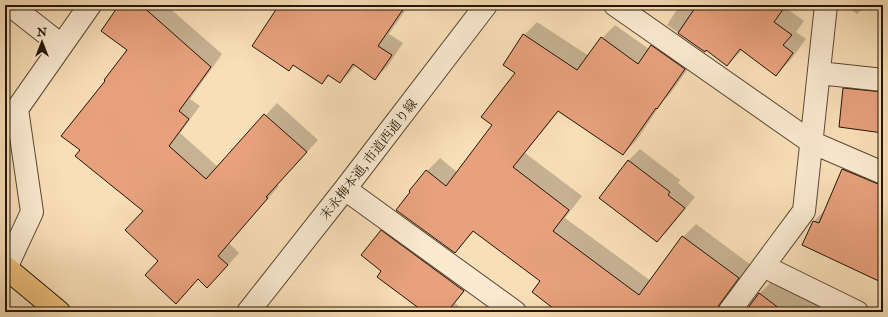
<svg xmlns="http://www.w3.org/2000/svg" width="888" height="317" viewBox="0 0 888 317" font-family="'IM FELL Double Pica','Noto Serif JP',serif">
  <rect width="100%" height="100%" fill="#f9dfb8"/>
  <filter id="stains"><feTurbulence type="fractalNoise" baseFrequency=".005" numOctaves="4"/><feColorMatrix values="0 0 0 0 .2 0 0 0 0 .09 0 0 0 0 .02 0 0 0 .5 -.17"/></filter>
  <radialGradient id="worn" r=".72"><stop offset=".6" stop-color="#630" stop-opacity="0"/><stop offset="1" stop-color="#630" stop-opacity=".3"/></radialGradient>
  <path fill="#0003" d="M 120,5 L 166,5 L 222,54 L 190,99 L 200,106 L 180,133 L 218,167 L 277,103 L 318,140 L 277,185 L 279,186 L 229,243 L 239,253 L 219,275 L 199,278 L 188,290 L 160,261 L 107,81 L 129,50 Z
    M 280,5 L 409,5 L 389,34 L 403,43 L 387,67 L 375,78 L 356,65 L 352,70 L 340,82 L 330,75 L 322,83 L 294,64 L 289,70 Z
    M 674,5 L 788,5 L 786,8 L 804,21 L 796,32 L 806,39 L 789,62 L 776,75 L 742,50 L 727,65 L 707,49 L 704,51 L 667,25 L 678,8 Z
    M 845,5 L 866,5 L 857,14 Z
    M 537,22 L 589,56 L 602,38 L 615,25 L 649,49 L 665,33 L 697,56 L 670,94 L 663,101 L 636,141 L 623,154 L 559,111 L 525,153 L 582,196 L 565,218 L 651,281 L 683,237 L 696,224 L 751,265 L 742,312 L 747,311 L 759,294 L 772,281 L 784,289 L 795,278 L 857,312 L 572,312 L 541,281 L 474,231 L 455,252 L 411,191 L 427,171 L 440,158 L 457,172 L 493,125 L 516,73 L 524,35 Z
    M 856,77 L 883,79 L 883,132 L 844,89 Z
    M 640,149 L 680,180 L 678,183 L 695,197 L 668,230 L 657,241 L 628,161 Z
    M 854,158 L 883,170 L 883,282 L 803,244 L 814,221 L 826,209 L 843,169 Z
    M 393,219 L 475,278 L 455,303 L 466,312 L 418,312 L 421,308 L 382,271 L 381,231 Z"/>
  <path fill="#e7a17d" stroke="#221507" d="M 119,5 L 141,5 L 211,67 L 179,111 L 189,119 L 169,146 L 206,179 L 264,114 L 307,152 L 266,197 L 268,198 L 218,256 L 228,265 L 207,288 L 198,279 L 176,304 L 145,275 L 158,261 L 125,230 L 143,211 L 75,156 L 80,150 L 61,136 L 105,81 L 104,80 L 127,50 L 101,31 Z
    M 279,5 L 406,5 L 378,46 L 392,55 L 375,80 L 353,64 L 340,83 L 328,75 L 322,84 L 293,65 L 289,71 L 252,46 Z
    M 697,5 L 786,5 L 774,22 L 792,35 L 783,45 L 793,53 L 776,76 L 740,49 L 727,66 L 706,50 L 705,52 L 678,33 Z
    M 523,34 L 577,70 L 601,37 L 638,64 L 651,45 L 685,69 L 657,109 L 656,108 L 623,155 L 558,111 L 513,167 L 569,210 L 553,231 L 639,295 L 682,236 L 739,278 L 719,305 L 717,312 L 558,312 L 532,292 L 540,281 L 473,231 L 455,253 L 396,210 L 410,192 L 409,191 L 426,170 L 446,186 L 492,125 L 481,117 L 515,73 L 503,65 Z
    M 843,88 L 883,92 L 883,133 L 839,127 Z
    M 628,160 L 670,192 L 668,195 L 685,208 L 657,242 L 599,198 Z
    M 842,169 L 878,184 L 883,185 L 883,283 L 802,245 L 813,221 L 819,223 Z
    M 381,230 L 464,291 L 447,312 L 424,312 L 377,277 L 381,271 L 361,255 Z
    M 759,293 L 784,312 L 745,312 Z"/>
  <g fill="none" stroke-linecap="round" stroke-linejoin="round">
    <g stroke="#584833" stroke-width="24">
      <path id="minor" d="M 10,5 L 61,45
        M 615,5 L 811,142 L 883,173
        M 819,73 L 883,80
        M 345,189 L 515,312
        M 763,266 L 857,312
        M 6,268 L 32,212 L 17,109 L 90,5
        M 248,312 L 345,189 L 486,5
        M 729,312 L 804,211 L 826,5"/>
    </g>
    <g stroke="#221507" stroke-width="24">
      <path id="major" d="M 5,267 L 59,312"/>
    </g>
    <use href="#minor" stroke="#fbead1" stroke-width="22"/>
    <use href="#major" stroke="#ecc07c" stroke-width="22"/>
  </g>
  <g text-anchor="middle" stroke-width="4" stroke-linejoin="round" paint-order="stroke">
    <g font-size="13" fill="#221507" stroke="#fbead1">
      <text transform="translate(368 159) rotate(-52)" y="5">末永梅本通, 市道西通り線</text>
    </g>
  </g>
  <rect width="888" height="317" fill="none" stroke="#f9dfb8" stroke-width="20"/>
  <rect x="6" y="6" width="876" height="305" fill="none" stroke="#221507" stroke-width="2"/>
  <rect x="10" y="10" width="868" height="297" fill="none" stroke="#221507"/>
  <g transform="translate(42 42)" stroke="#fbead1" stroke-width="3" paint-order="stroke">
  <path d="M0-3L7 15L0 10L-7 15Z" fill="#221507"/>
  <text y="-6" font-size="11" font-weight="bold" text-anchor="middle" fill="#221507">N</text>
  </g>
  <rect width="100%" height="100%" filter="url(#stains)"/>
  <rect width="100%" height="100%" fill="url(#worn)"/>
</svg>
